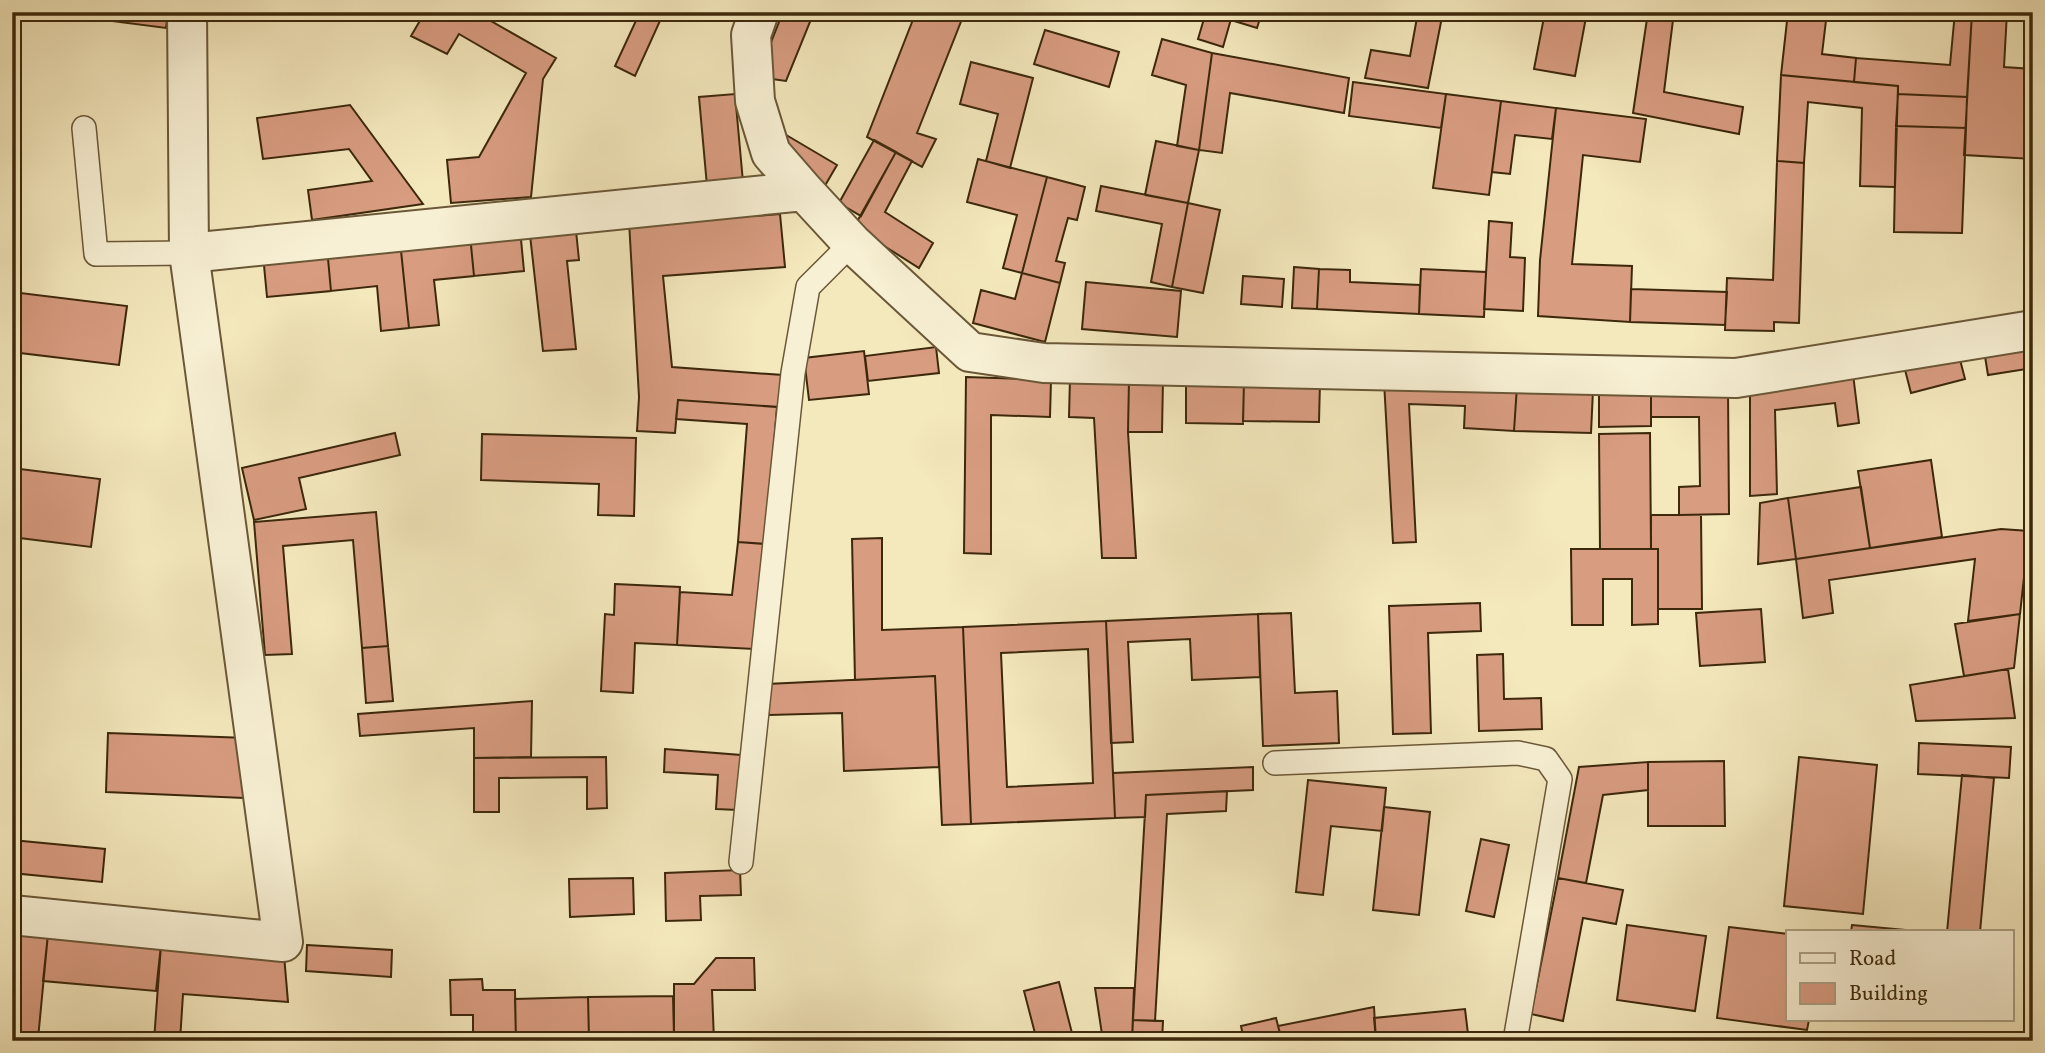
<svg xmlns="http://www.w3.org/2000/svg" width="2045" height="1053" viewBox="0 0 2045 1053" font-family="Vollkorn,serif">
  <rect width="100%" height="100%" fill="#f4e8bd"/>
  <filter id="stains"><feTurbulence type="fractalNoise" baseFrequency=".00286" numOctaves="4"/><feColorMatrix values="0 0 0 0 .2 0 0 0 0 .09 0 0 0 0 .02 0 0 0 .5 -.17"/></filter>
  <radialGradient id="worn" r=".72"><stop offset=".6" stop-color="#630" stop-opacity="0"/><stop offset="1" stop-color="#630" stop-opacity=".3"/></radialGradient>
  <path fill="#d89c81" stroke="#3d280b" stroke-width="2" fill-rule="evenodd" d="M 42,12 L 168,12 L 166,28 Z
    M 425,12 L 475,12 L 556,58 L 543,79 L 531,197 L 451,203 L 447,160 L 479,157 L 526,73 L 459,34 L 447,54 L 411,36 Z
    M 640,12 L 664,12 L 635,76 L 615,66 Z
    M 783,12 L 814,12 L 786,81 L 765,78 L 762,65 Z
    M 916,12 L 945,12 L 962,19 L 917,133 L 936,139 L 922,167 L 867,137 Z
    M 1206,12 L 1233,12 L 1223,47 L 1198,39 Z
    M 1233,12 L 1262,12 L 1257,28 L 1231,20 Z
    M 1418,12 L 1443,12 L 1428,88 L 1365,78 L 1371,50 L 1410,56 Z
    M 1545,12 L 1587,12 L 1575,76 L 1534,69 Z
    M 1648,12 L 1674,12 L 1664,92 L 1743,107 L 1739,134 L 1633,113 Z
    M 1788,12 L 1827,12 L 1822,54 L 1856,58 L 1854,82 L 1781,75 Z
    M 1955,12 L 1972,12 L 1967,97 L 1898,94 L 1898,86 L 1854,82 L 1856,58 L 1950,65 Z
    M 1972,12 L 2007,12 L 2004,67 L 2033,69 L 2033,159 L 1964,155 Z
    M 1045,30 L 1119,52 L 1109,87 L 1034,64 Z
    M 1162,39 L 1212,53 L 1199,150 L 1177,146 L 1186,85 L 1152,75 Z
    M 1212,53 L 1349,78 L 1344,113 L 1230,93 L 1222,153 L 1199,150 Z
    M 971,62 L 1033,78 L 1010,168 L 986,161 L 998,114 L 960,104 Z
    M 1781,75 L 1898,86 L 1895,187 L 1860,186 L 1862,108 L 1808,102 L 1804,163 L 1777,161 Z
    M 1353,82 L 1446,94 L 1441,128 L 1349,116 Z
    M 735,94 L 743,182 L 707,186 L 699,97 Z
    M 1446,94 L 1501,101 L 1489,195 L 1433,188 Z
    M 1898,94 L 1967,97 L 1966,128 L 1896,126 Z
    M 1501,101 L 1556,108 L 1552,139 L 1515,135 L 1510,174 L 1492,172 Z
    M 350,105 L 423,204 L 312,220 L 308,190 L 372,181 L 349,149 L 263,159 L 257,118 Z
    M 1556,108 L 1646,119 L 1640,162 L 1583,155 L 1572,264 L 1632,266 L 1630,322 L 1538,316 L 1540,260 Z
    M 771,126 L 837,165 L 823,189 Z
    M 1896,126 L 1966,128 L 1962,233 L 1894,232 Z
    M 874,140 L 896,152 L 861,216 L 839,203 Z
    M 1156,141 L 1199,150 L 1188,203 L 1145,195 Z
    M 896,152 L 912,161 L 885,212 L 933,243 L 919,268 L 854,227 Z
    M 978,159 L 1047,177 L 1022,273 L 1003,268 L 1017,215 L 967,202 Z
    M 1777,161 L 1804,163 L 1799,323 L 1774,322 L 1774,331 L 1725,330 L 1727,278 L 1773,280 Z
    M 1047,177 L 1085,187 L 1077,220 L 1068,218 L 1056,261 L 1065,263 L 1060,283 L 1022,273 Z
    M 1101,186 L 1188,203 L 1172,287 L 1151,282 L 1162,224 L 1096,211 Z
    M 1188,203 L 1220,210 L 1203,293 L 1172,287 Z
    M 754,211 L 755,216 L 780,214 L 785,267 L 663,276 L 672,367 L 783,375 L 780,407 L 678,400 L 675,433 L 637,431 L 639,397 L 629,221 Z
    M 575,221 L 579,260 L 567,261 L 576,349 L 543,351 L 529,226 Z
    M 1489,221 L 1512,223 L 1510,257 L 1525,258 L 1523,311 L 1484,309 Z
    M 520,229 L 524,271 L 474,276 L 470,235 Z
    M 470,235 L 474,276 L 434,280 L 439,325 L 409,328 L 400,241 Z
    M 400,241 L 409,328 L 381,331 L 377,286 L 331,291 L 327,248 Z
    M 327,248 L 331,291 L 267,297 L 263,255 Z
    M 1294,267 L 1319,269 L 1317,309 L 1292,308 Z
    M 1319,269 L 1350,270 L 1350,282 L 1420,285 L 1419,314 L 1317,309 Z
    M 1421,269 L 1486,272 L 1484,317 L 1419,314 Z
    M 1022,273 L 1060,283 L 1045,342 L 973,323 L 981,290 L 1015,299 Z
    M 1243,276 L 1284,279 L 1282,307 L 1241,304 Z
    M 1086,282 L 1181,291 L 1177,337 L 1082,329 Z
    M 1631,289 L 1727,292 L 1725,325 L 1630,322 Z
    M 12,292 L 127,306 L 119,365 L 12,352 Z
    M 2033,335 L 2033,368 L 1988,375 L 1983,344 Z
    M 936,347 L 939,373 L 868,381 L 865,356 Z
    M 1957,348 L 1965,379 L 1911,393 L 1903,362 Z
    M 864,351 L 869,394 L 809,400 L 804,358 Z
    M 1853,374 L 1859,423 L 1838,426 L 1835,403 L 1775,410 L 1777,494 L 1750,496 L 1750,388 Z
    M 966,377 L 1051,380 L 1050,417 L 991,415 L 991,554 L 964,553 Z
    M 1070,378 L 1129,380 L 1128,432 L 1136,558 L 1102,558 L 1094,418 L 1069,417 Z
    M 1129,380 L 1163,380 L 1162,432 L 1128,432 Z
    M 1186,380 L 1244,381 L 1243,424 L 1186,423 Z
    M 1244,381 L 1320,382 L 1319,422 L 1243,421 Z
    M 1384,381 L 1517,386 L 1514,431 L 1464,428 L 1465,406 L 1409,404 L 1416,542 L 1393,543 Z
    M 1517,386 L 1593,390 L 1591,433 L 1514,431 Z
    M 1651,388 L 1651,426 L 1599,427 L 1599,389 Z
    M 1651,388 L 1728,388 L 1729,514 L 1679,515 L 1679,487 L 1700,486 L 1699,417 L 1651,417 Z
    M 678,400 L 777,407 L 766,544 L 738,542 L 747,424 L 676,419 Z
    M 395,433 L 400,455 L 299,478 L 306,509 L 254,520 L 242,468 Z
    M 1650,433 L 1651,549 L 1600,549 L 1599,434 Z
    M 482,434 L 636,438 L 634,516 L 598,515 L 599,484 L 481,480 Z
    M 1931,460 L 1942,537 L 1870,548 L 1858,471 Z
    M 12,468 L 100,479 L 91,547 L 12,537 Z
    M 1861,487 L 1870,548 L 1796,559 L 1788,498 Z
    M 1788,498 L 1796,559 L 1758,564 L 1760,503 Z
    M 376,512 L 388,646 L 362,648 L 353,540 L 283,546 L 292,654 L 265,655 L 254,522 Z
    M 1651,515 L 1701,515 L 1702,609 L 1658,609 L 1658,549 L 1651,549 Z
    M 2001,529 L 2029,531 L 2020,614 L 1968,621 L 1975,559 L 1829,580 L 1833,613 L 1803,618 L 1796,559 Z
    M 882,538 L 882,630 L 963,627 L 971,824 L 942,825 L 935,676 L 855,680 L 852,539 Z
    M 738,542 L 764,544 L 754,649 L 677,645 L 680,592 L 732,595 Z
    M 1571,549 L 1658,549 L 1658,624 L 1632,625 L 1632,579 L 1603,579 L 1603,625 L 1572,625 Z
    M 615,584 L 680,587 L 677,645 L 635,643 L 633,693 L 601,691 L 605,614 L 614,615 Z
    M 1480,603 L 1481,631 L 1428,633 L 1431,733 L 1393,734 L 1389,606 Z
    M 1761,609 L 1765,662 L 1700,666 L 1696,613 Z
    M 1291,613 L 1295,693 L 1337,691 L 1339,743 L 1263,746 L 1258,614 Z
    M 1258,614 L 1260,677 L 1192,680 L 1190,639 L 1128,642 L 1133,742 L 1111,743 L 1106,621 Z
    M 2020,614 L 2014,668 L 1964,676 L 1955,624 Z
    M 1106,621 L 1115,818 L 971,824 L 963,627 ZM 1088,649 L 1093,783 L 1007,787 L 1001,653 Z
    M 388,646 L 393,701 L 366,703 L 362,648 Z
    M 1503,654 L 1504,699 L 1541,698 L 1542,729 L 1479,731 L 1477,655 Z
    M 2008,669 L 2015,718 L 1916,721 L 1910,685 Z
    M 935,676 L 939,767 L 844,771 L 842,713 L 769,715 L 767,684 Z
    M 532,701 L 531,757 L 474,758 L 474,728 L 360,736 L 358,714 Z
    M 108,733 L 247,738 L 244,798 L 106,792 Z
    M 1919,743 L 2011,747 L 2009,778 L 1918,774 Z
    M 665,749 L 741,755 L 738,810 L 716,809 L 718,775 L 664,772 Z
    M 606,757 L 607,808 L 587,809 L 587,777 L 499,778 L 499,812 L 474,812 L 474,758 Z
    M 1799,757 L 1877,765 L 1863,914 L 1784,906 Z
    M 1724,761 L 1725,826 L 1648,826 L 1648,762 Z
    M 1648,762 L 1648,790 L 1603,795 L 1586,883 L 1558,878 L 1579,767 Z
    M 1253,767 L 1253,790 L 1146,795 L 1145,817 L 1115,818 L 1113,773 Z
    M 1962,775 L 1994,778 L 1980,932 L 1947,932 Z
    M 1308,780 L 1386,788 L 1382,831 L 1331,826 L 1323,895 L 1296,892 Z
    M 1227,791 L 1226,811 L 1167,814 L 1155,1021 L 1133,1020 L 1146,795 Z
    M 1384,807 L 1430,812 L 1419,915 L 1373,910 Z
    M 1481,839 L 1509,845 L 1494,917 L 1466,911 Z
    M 12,840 L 105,849 L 102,882 L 12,873 Z
    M 740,870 L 741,895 L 700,896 L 701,920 L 666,921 L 665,873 Z
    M 633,878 L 634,914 L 570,917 L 569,879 Z
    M 1558,878 L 1623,890 L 1616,924 L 1583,918 L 1563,1021 L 1531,1014 Z
    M 1627,925 L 1706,936 L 1695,1011 L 1617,1000 Z
    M 1852,925 L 1927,932 L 1851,932 Z
    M 1729,927 L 1788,934 L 1788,1020 L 1809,1020 L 1807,1030 L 1717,1018 Z
    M 12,931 L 48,934 L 38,1039 L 12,1036 L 19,962 L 12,962 Z
    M 48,934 L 161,945 L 156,991 L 43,981 Z
    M 161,945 L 284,955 L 288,1002 L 183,994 L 180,1041 L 154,1041 Z
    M 307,945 L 392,950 L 391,977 L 306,971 Z
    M 716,958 L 754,958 L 755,990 L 712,990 L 714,1041 L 674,1041 L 674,984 L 694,984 Z
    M 482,979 L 483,990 L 515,990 L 516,1041 L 473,1041 L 473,1015 L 451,1015 L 450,980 Z
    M 1059,982 L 1074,1041 L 1037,1041 L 1024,991 Z
    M 1095,988 L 1134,988 L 1132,1041 L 1103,1041 Z
    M 673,996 L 674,1037 L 589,1038 L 588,997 Z
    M 588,997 L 589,1041 L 516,1041 L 515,999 Z
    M 1374,1007 L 1376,1041 L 1282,1041 L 1278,1026 Z
    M 1465,1009 L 1468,1034 L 1376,1041 L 1374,1018 Z
    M 1276,1018 L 1282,1041 L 1244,1041 L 1241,1026 Z
    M 1133,1020 L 1163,1021 L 1162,1041 L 1132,1041 Z"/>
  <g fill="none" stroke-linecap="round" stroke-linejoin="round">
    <g stroke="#6b5838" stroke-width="26">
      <path id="lane" d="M 84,128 L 96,254 L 189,253
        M 1275,763 L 1518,753 L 1546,759 L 1560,779 L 1515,1041
        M 741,862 L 793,373 L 808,287 L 852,243"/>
    </g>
    <g stroke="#6b5838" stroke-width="42">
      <path id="street" d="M 804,191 L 852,243 L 970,352 L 1044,363 L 1736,378 L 2033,330
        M 189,253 L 804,191 L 771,153 L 755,101 L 751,35 L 759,12
        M 12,915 L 283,942 L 189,253 L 187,12"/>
    </g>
    <use href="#lane" stroke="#f8f0d4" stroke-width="23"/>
    <use href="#street" stroke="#f8f0d4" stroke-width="38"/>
  </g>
  <rect width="2045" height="1053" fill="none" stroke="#f4e8bd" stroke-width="42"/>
  <rect x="14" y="14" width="2017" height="1025" fill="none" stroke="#3d280b" stroke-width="3.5"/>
  <rect x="21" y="21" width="2003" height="1011" fill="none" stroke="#3d280b" stroke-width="2"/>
  <rect x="1786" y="930" width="228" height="91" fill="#f8f0d4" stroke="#ada084" stroke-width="2"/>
  <rect x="1800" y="953" width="35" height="10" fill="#f8f0d4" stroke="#ada084" stroke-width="2"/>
  <text x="1849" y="965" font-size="21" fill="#3d280b">Road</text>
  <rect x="1800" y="983" width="35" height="21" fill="#d89c81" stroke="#ada084" stroke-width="2"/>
  <text x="1849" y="1000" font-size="21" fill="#3d280b">Building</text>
  <rect width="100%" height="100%" filter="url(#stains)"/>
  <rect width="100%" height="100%" fill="url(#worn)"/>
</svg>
